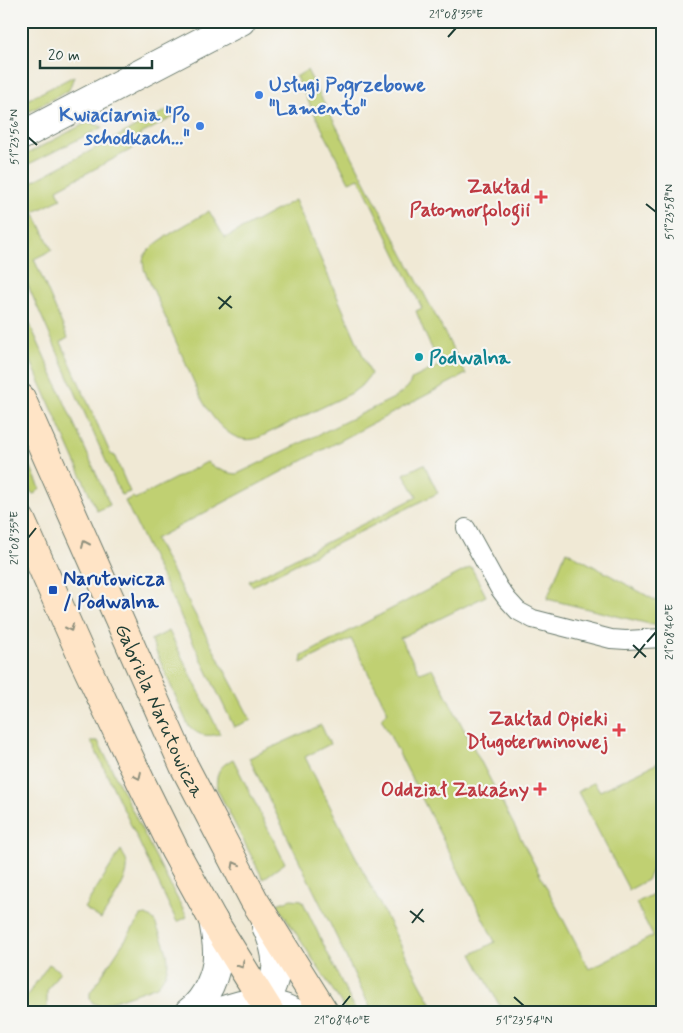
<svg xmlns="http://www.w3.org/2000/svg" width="683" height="1033" viewBox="0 0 683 1033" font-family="Mynerve,sans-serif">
  <rect width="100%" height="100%" fill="#f6f6f2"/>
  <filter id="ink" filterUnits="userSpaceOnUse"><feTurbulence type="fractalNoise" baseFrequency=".02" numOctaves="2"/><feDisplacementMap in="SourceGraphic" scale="10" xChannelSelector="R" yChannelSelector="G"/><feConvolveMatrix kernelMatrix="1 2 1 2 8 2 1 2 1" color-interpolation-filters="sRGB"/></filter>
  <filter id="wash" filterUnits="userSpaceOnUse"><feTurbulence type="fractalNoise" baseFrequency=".0096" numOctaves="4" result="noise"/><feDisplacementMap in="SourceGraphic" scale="20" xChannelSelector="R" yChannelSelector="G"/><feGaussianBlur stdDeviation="1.12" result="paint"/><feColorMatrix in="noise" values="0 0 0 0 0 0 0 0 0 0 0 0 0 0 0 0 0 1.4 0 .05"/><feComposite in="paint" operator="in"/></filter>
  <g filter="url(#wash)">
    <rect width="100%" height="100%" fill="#f0e9d5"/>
    <path fill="#c0d072" stroke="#708653" d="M 307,70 L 466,374 L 155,539 L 251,720 L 234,727 L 125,501 L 133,497 L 135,499 L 207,462 C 216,469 226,473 237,474 L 396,397 L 408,387 L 412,379 L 440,365 L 425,334 L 416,311 L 422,308 L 359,178 L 349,182 L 296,77 Z
      M 74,76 L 69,90 L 21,116 L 21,103 Z
      M 173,107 L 177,115 L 130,140 L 134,148 L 57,189 L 61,199 L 34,212 L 52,250 L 34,259 L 68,338 L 61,342 L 111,455 L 114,455 L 130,492 L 121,495 L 21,270 L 21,222 L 28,184 Z
      M 88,122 L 103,127 L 21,168 L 21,157 Z
      M 295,200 L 371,374 L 361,386 L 352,393 L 258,438 C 231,447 211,417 200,396 L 144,269 C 144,265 142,261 144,257 C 149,243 195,220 209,211 L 225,238 Z
      M 21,304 L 110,505 L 97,511 L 21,339 Z
      M 21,446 L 40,488 L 36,493 L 33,494 L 31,492 L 21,471 Z
      M 424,464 L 438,493 L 252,586 L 249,581 L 417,497 L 404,474 Z
      M 566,551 L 662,604 L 662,627 L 547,599 Z
      M 471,567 L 486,596 L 400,638 L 420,673 L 432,668 L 589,969 L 653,936 L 636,903 L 655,893 L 662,879 L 662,1012 L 503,1012 L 472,954 L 495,942 L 381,718 L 388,712 L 351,639 L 301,663 L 302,656 Z
      M 169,631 L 220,734 C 205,737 199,736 188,725 L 151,640 Z
      M 321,725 L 330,744 L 305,757 L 419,981 L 436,1012 L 372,1012 L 337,938 L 249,758 Z
      M 91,741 L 98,741 L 155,856 L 187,917 L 177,922 Z
      M 233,759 L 285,863 L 263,879 L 217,789 C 215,772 220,766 233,759 Z
      M 662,761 L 662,849 L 647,880 L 629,890 L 578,792 L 594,782 L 600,791 Z
      M 121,850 C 124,856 128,862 127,869 C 127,881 108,908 101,919 L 84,908 Z
      M 291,899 L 302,900 L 356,1012 L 347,1012 L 277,904 Z
      M 146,915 C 156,920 155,923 160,934 C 168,953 174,968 157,986 L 100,1006 L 93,1003 L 90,999 L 90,993 L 141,916 Z
      M 49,964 L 60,971 L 47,991 L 47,1012 L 21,1012 L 21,1004 Z"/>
  </g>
  <g filter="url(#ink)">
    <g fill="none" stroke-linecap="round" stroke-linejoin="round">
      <g stroke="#68796c" stroke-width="20">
        <path id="lane" d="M 466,528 L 499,588 L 507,599 L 518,611 L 533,619 L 611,639 L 626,640 L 662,638"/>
      </g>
      <g stroke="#68796c" stroke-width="30">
        <path id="street" d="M 21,136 L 241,21
          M 189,1012 C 206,1000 218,973 217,952 C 217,942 215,931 213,920
          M 218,1012 C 248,1001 263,998 293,1012
          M 259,1012 C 278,978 283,962 266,926"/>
      </g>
      <g stroke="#68796c" stroke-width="30">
        <g id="secondary">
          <path id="s1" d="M 21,398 L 184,766 L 254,900 L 324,1012"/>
          <path d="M 21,520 L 83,659 L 142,784 L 175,851 L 213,920 L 270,1012"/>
        </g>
      </g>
      <use href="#lane" stroke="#fff" stroke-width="18"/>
      <use href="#street" stroke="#fff" stroke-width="28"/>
      <use href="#secondary" stroke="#ffe4c6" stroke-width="28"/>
    </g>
    <defs><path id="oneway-chevron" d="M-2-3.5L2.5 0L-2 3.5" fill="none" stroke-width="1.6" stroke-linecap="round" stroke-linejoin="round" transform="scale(1.25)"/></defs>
    <g stroke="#8f907d">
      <use href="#oneway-chevron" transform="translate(85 544) rotate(-114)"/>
      <use href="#oneway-chevron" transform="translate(70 628) rotate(66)"/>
      <use href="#oneway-chevron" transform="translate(138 776) rotate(65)"/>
      <use href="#oneway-chevron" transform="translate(235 865) rotate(-118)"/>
      <use href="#oneway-chevron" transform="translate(241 965) rotate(58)"/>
    </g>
  </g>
  <path fill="none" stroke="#1f3d34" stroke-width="2" d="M 448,37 L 456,28M 28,137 L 37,145M 646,204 L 656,212M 218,297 L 232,308M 219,309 L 231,296M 28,538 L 36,528M 647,642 L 656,632M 633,645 L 646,657M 634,658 L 645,644M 410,911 L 424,922M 412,923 L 423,909M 514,997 L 524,1006M 342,1006 L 350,996"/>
  <g fill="#3f7fe0" stroke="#f6f6f2" stroke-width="2">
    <circle cx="259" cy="95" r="5"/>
    <circle cx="200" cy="126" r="5"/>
  </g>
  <g fill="#e0444e" stroke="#f6f6f2" stroke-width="2">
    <path d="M538.5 189.5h5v5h5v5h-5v5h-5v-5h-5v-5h5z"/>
    <path d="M616.5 722.5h5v5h5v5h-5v5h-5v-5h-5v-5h5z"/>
    <path d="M537.5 781.5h5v5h5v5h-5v5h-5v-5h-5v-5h5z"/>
  </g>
  <circle fill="#0f9aa8" stroke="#f6f6f2" stroke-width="2" cx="419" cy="357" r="5"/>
  <rect fill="#1a4fb4" stroke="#f6f6f2" stroke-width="2" x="48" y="585" width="10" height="10" rx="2.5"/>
  <g text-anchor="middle" stroke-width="4.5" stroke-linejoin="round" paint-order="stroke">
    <g font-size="20" font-weight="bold" fill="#366cbe" stroke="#f6f6f2" text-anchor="start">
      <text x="269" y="91">Usługi Pogrzebowe<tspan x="269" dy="23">"Lamento"</tspan></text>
      <text x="190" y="121" text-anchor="end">Kwiaciarnia "Po<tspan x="190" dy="23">schodkach..."</tspan></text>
    </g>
    <g font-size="20" font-weight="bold" fill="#be3a42" stroke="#f6f6f2" text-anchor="end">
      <text x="530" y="193">Zakład<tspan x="530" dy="23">Patomorfologii</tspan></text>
      <text x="608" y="725">Zakład Opieki<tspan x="608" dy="23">Długoterminowej</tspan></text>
      <text x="529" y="796">Oddział Zakaźny</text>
    </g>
    <g font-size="20" font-weight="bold" fill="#0d838f" stroke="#f6f6f2" text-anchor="start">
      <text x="429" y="364">Podwalna</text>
    </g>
    <g font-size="20" font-weight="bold" fill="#164399" stroke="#f6f6f2" text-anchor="start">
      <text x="63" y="585">Narutowicza<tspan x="63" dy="23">/ Podwalna</tspan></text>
    </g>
    <g font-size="20" fill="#1f3d34" stroke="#f6f6f2">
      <text dy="7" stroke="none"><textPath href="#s1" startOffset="342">Gabriela Narutowicza</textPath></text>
    </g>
  </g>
  <rect width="683" height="1033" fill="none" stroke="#f6f6f2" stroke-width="55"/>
  <path d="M40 60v8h112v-8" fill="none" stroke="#1f3d34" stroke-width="2.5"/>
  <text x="48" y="60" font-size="15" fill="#1f3d34" stroke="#f6f6f2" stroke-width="4" paint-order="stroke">20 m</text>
  <rect x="28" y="28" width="628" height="978" fill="none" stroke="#1f3d34" stroke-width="2"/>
  <g font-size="12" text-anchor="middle" fill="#1f3d34">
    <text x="456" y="18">21°08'35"E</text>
    <text transform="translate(14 137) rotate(-90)" y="4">51°23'56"N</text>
    <text transform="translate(669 212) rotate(-90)" y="4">51°23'58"N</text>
    <text transform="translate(14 538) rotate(-90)" y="4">21°08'35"E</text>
    <text transform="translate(669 632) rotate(-90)" y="4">21°08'40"E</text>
    <text x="342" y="1024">21°08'40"E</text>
    <text x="524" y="1024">51°23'54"N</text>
  </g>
</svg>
